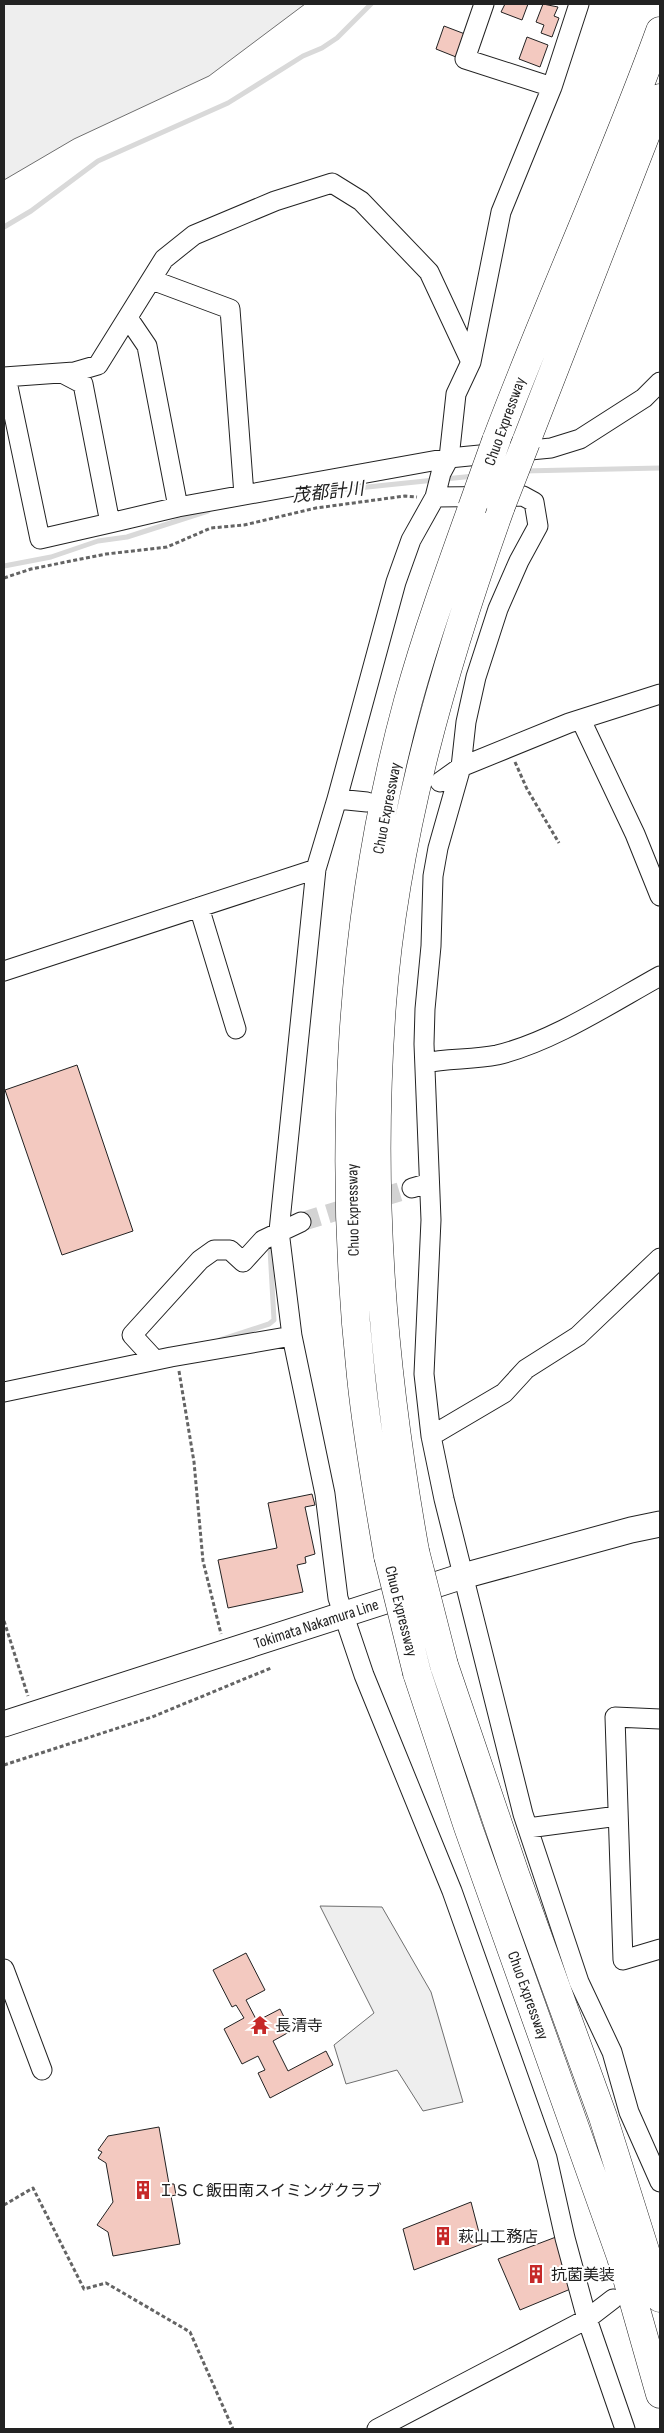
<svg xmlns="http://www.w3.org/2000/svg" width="664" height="2433" viewBox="0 0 664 2433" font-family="'Sofia Sans Condensed','Noto Sans JP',sans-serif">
  <rect width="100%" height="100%" fill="#fff"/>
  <path fill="#eee" stroke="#6f6f6f" d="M 4,4 L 305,4 L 209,76 L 74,139 L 4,180 Z
    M 320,1906 L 382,1907 L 431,1992 L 463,2102 L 423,2111 L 397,2070 L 346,2084 L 334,2045 L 374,2013 Z"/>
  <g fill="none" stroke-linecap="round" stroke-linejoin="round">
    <path stroke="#d9d9d9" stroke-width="5" d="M 4,227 L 31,211 L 98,161 L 228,103 L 303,56 L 322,48 L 337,38 L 371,4
      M 523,471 L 660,468
      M 444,479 L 475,476
      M 300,494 L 435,480
      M 4,566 L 51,557 L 98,541 L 127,537 L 208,511
      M 220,1340 L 269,1324 L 274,1320 L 270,1249"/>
  </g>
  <path fill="#f3c9c0" stroke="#222" d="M 505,4 L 528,4 L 522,20 L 501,12 Z
    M 543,4 L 558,7 L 554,16 L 559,18 L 552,37 L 541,33 L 544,25 L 536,22 Z
    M 444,26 L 465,34 L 456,57 L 436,49 Z
    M 527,37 L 548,45 L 540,67 L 519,59 Z
    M 77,1065 L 133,1231 L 62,1255 L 5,1090 Z
    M 312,1494 L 315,1505 L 305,1507 L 315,1554 L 305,1557 L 306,1563 L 297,1565 L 303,1592 L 228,1608 L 218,1560 L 277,1548 L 268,1503 Z
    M 246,1953 L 265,1990 L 246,2000 L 257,2021 L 280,2009 L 291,2031 L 273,2041 L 288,2071 L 326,2051 L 333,2065 L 270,2098 L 258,2073 L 265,2070 L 258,2056 L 242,2064 L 224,2029 L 244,2018 L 236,2005 L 232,2007 L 213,1970 Z
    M 159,2127 L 169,2184 L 174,2184 L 176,2195 L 171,2196 L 180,2244 L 113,2256 L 108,2232 L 97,2225 L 113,2202 L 106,2163 L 98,2158 L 102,2152 L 98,2150 L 108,2136 Z
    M 471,2202 L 482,2244 L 414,2270 L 403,2229 Z
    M 556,2237 L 573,2288 L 520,2310 L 498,2259 Z"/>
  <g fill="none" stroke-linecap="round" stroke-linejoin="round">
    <path stroke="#d3d3d3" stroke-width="19" stroke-dasharray="19 9" stroke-linecap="butt" d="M 301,1222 L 412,1188"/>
    <g stroke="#222" stroke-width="21">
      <path id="minor" d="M 484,4 L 465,59 L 552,87
        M 579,4 L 552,87 L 501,212 L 471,362 L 456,394 L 449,458 L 441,473 L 435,497 L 411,540 L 396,582 L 337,799 L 316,869 L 279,1231 L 292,1336 L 325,1494 L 338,1598 L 364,1675 L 452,1891 L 547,2158 L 565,2238 L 587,2319 L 625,2429
        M 152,280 L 230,309 L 244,495
        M 128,318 L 147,346 L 178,507
        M 62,373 L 83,384 L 110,523 L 178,507 L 449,458 L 551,448 L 580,439 L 644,398 L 660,382
        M 4,377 L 74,372 L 98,365 L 164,259 L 194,235 L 275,201 L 332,183 L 361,201 L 429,272 L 471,362
        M 6,377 L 40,539 L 110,523
        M 435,497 L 523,496 L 534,502 L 538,526 L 519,561 L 498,609 L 476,677 L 466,722 L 461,767 L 438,848 L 433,876 L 431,946 L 425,1009 L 424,1044 L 431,1220 L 424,1374 L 431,1436 L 444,1499 L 523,1814 L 579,1982 L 612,2052 L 629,2112 L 660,2182
        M 581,720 L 635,834 L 660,896
        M 440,782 L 461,767 L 569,723 L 660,694
        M 337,799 L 367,802
        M 199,907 L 236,1029
        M 4,971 L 316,869
        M 425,1063 C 447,1058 473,1060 497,1055 C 552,1042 611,1003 660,976
        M 412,1188 L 429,1183
        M 155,1360 L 132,1335 L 200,1260 L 214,1250 L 230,1250 L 243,1262 L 263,1240 L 301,1222
        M 4,1392 L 171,1357 L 292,1336
        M 431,1436 L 504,1393 L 526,1369 L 578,1336 L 660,1258
        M 660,1719 L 615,1717 L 623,1960 L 660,1949
        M 528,1828 L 618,1816
        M 4,1969 L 42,2070
        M 377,2429 L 587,2319 L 613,2299"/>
    </g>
    <g stroke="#222" stroke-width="27">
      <path id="major" d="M 4,1724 L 463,1576 L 631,1530 L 660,1524"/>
    </g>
    <g stroke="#222" stroke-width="29">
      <path id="highway" d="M 496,441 C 548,303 610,169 660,31
        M 526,442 L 660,98
        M 415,1551 C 382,1366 368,1192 382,1004 C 395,834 444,665 501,506
        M 388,1556 C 378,1496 367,1436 361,1376 C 337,1154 349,917 408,701 C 426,636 449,572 472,508
        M 444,1665 L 515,1874 L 603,2117 L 660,2298
        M 417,1673 L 468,1827 L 621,2257 L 660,2394"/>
    </g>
    <path stroke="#646464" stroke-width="3" stroke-dasharray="4 2.5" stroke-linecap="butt" d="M 4,578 L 31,569 L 106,554 L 167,547 L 211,528 L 244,525 L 316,508 L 405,496 L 417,497
      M 515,762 L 527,789 L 559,843
      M 179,1371 L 194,1462 L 203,1561 L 221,1634
      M 4,1621 L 28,1696
      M 4,1765 L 152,1717 L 271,1668
      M 4,2205 L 33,2188 L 84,2289 L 106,2283 L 190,2332 L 233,2429"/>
    <use href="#minor" stroke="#fff" stroke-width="19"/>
    <use href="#major" stroke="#fff" stroke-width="25"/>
    <use href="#highway" stroke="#fff" stroke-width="28"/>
    <g stroke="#222" stroke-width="29" stroke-linecap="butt">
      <path id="highway-bridge" d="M 501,506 L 526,442
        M 472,508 L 496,441
        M 415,1551 L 444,1665
        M 388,1556 L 417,1673"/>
    </g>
    <use href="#highway-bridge" stroke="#fff" stroke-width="28"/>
  </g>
  <defs>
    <g id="temple-bare" transform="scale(1.5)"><path d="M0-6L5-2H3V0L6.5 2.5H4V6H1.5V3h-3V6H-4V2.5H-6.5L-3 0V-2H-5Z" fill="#c62828" stroke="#fff" stroke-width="2.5" paint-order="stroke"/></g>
    <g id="building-bare" transform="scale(1.5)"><path d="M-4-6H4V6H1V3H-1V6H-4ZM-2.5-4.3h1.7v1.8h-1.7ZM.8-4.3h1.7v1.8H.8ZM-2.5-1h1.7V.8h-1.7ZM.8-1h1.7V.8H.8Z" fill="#c62828" stroke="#fff" stroke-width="2.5" paint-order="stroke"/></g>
  </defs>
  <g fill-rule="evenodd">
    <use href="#temple-bare" x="260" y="2025"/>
    <use href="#building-bare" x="143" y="2190"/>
    <use href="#building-bare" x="443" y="2236"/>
    <use href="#building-bare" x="536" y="2274"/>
  </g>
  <g text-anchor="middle" stroke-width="4" stroke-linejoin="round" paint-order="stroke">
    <g font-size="16" fill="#222" stroke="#fff">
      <text transform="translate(504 421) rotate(-70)" y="6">Chuo Expressway</text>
      <text transform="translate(386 808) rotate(-79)" y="6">Chuo Expressway</text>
      <text transform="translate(352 1210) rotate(-91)" y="6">Chuo Expressway</text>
      <text transform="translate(402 1611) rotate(76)" y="6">Chuo Expressway</text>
      <text transform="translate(316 1623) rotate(-18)" y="6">Tokimata Nakamura Line</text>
      <text transform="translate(529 1995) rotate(70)" y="6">Chuo Expressway</text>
    </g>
    <g font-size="16" fill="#222" stroke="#fff" text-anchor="start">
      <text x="275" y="2031">長清寺</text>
      <text x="158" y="2196">ＩＳＣ飯田南スイミングクラブ</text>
      <text x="458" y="2242">萩山工務店</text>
      <text x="551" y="2280">抗菌美装</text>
    </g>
    <g font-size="18" font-style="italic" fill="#222" stroke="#fff">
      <text transform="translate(328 492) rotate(-6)" y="6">茂都計川</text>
    </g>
  </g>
  <rect width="664" height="2433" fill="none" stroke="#222222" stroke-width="10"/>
</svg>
